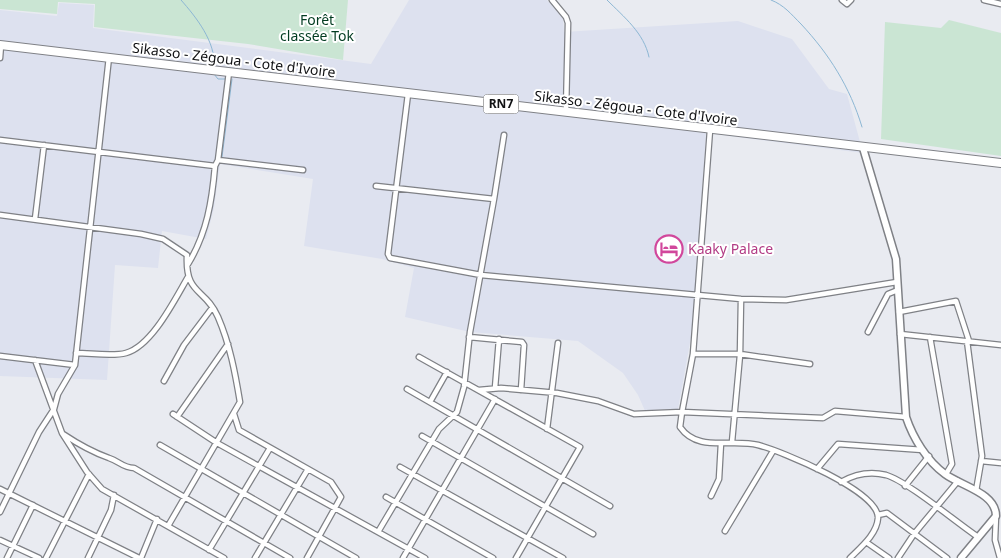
<svg xmlns="http://www.w3.org/2000/svg" width="1001" height="558" viewBox="0 0 1001 558" font-family="'Noto Sans',sans-serif">
  <rect width="100%" height="100%" fill="#e9ebf1"/>
  <path fill="#dde1ef" d="M 409,0 L 547,0 L 563,18 L 564,32 L 738,21 L 792,39 L 829,89 L 847,94 L 863,153 L 706,133 L 693,326 L 678,409 L 646,413 L 638,395 L 623,373 L 578,341 L 470,332 L 405,317 L 414,268 L 382,259 L 304,246 L 313,179 L 220,164 L 214,208 L 206,239 L 162,231 L 158,268 L 115,265 L 107,380 L 0,376 L 0,10 L 57,16 L 59,3 L 94,5 L 93,28 L 371,64 Z"/>
  <path fill="#cae5d3" d="M 0,0 L 348,0 L 343,60 L 248,44 L 94,27 L 95,4 L 58,2 L 57,14 L 0,9 Z
    M 949,20 L 1001,33 L 1001,156 L 881,139 L 885,22 L 941,28 Z"/>
  <g fill="none" stroke-linecap="round" stroke-linejoin="round">
    <path stroke="#8db7d4" stroke-width="1" d="M 181,0 C 196,17 216,42 214,66
      M 607,0 C 624,17 644,33 649,57
      M 771,0 C 784,5 791,14 801,24 C 829,54 850,87 862,127
      M 214,74 L 218,79 L 225,79
      M 222,157 L 232,79"/>
    <g stroke="#7f8186" stroke-width="7">
      <path id="street" d="M 552,0 L 566,17 L 568,23 L 566,111
        M 842,0 L 847,4 L 851,0
        M 984,0 L 1001,4
        M 0,58 L 1,45
        M 408,94 L 388,254 L 390,258 L 481,275 L 741,299 L 786,300 L 897,282
        M 0,140 L 215,166 L 218,160 L 229,72
        M 218,160 L 303,170
        M 376,186 L 494,199 L 470,332 L 464,387 L 457,412 L 439,429 L 378,532
        M 494,199 L 504,135
        M 0,215 L 141,234 L 163,239 L 187,255 C 185,296 205,287 218,317 C 230,345 235,372 240,402 L 168,526
        M 35,219 L 44,145
        M 188,264 C 207,233 212,201 215,166
        M 899,312 L 956,301 L 969,341
        M 868,332 L 888,294 L 898,290
        M 900,334 L 1001,345
        M 469,337 L 522,342 L 524,345 L 521,390
        M 930,337 L 952,464 L 946,474
        M 967,341 L 982,456 L 976,491
        M 76,353 C 91,353 112,357 126,353 C 152,346 175,299 188,277
        M 693,354 L 740,354 L 810,364
        M 0,356 L 75,365
        M 419,357 L 580,447 L 516,558
        M 35,360 L 62,433 L 87,472 L 102,489 L 224,558
        M 164,381 L 184,345 L 212,308
        M 495,388 L 499,339
        M 407,389 L 610,506
        M 479,390 L 501,388 L 557,393 L 598,401 L 634,414 L 682,412 L 693,354 L 710,130
        M 430,402 L 447,372
        M 173,414 L 217,443 L 425,558
        M 234,414 L 239,430 L 331,482 L 341,497 L 307,558
        M 177,417 L 228,344
        M 547,429 L 558,343
        M 63,434 C 78,444 92,452 109,458 C 119,461 123,468 134,468 L 290,558
        M 422,436 L 593,534
        M 732,442 L 740,355 L 741,299
        M 160,445 L 356,558
        M 981,461 L 1001,463
        M 400,467 L 563,558
        M 817,469 L 838,444 L 923,450
        M 841,482 C 855,474 870,471 886,475 C 907,481 957,523 978,537
        M 905,486 L 929,456
        M 0,489 L 139,558
        M 711,496 L 719,479 L 721,443
        M 386,497 L 493,558
        M 0,512 L 39,432 L 54,409 L 58,394 L 75,365 L 109,57
        M 878,515 L 887,513 L 947,558
        M 996,516 L 995,540 L 1000,558
        M 725,531 L 773,451
        M 0,540 L 39,558
        M 866,542 L 889,558
        M 209,550 L 270,448
        M 7,558 L 33,505
        M 46,558 L 89,474
        M 88,558 L 111,510 L 114,495
        M 141,558 L 157,519
        M 255,558 L 308,469
        M 403,558 L 495,399
        M 850,558 C 861,547 877,534 878,518 C 879,491 781,451 758,445 C 731,438 698,453 680,427 L 682,412 L 823,418 L 835,411 L 906,417
        M 898,558 L 914,534 L 958,481"/>
    </g>
    <g stroke="#7f8186" stroke-width="9">
      <path id="secondary" d="M 863,148 L 896,259 L 906,417 C 913,438 927,461 945,474 C 961,486 996,493 996,516 L 961,558"/>
    </g>
    <g stroke="#7f8186" stroke-width="10">
      <path id="highway" d="M 0,45 L 1001,163"/>
    </g>
    <use href="#street" stroke="#fff" stroke-width="4.5"/>
    <use href="#secondary" stroke="#fff" stroke-width="6"/>
    <use href="#highway" stroke="#fff" stroke-width="8"/>
  </g>
  <defs>
    <g id="hotel-ring" transform="scale(1.4375)"><circle r="9.5" fill="#fff" stroke="#d1479c" stroke-width="1.5"/><path d="M-6-4.5h1.5V1H6V5H4.5V3h-9V5H-6ZM-4 0a1.8 1.8 0 1 1 3.6 0ZM.5 0V-2.5h3Q6-2.5 6 0Z" fill="#d1479c"/></g>
  </defs>
  <g fill-rule="evenodd">
    <use href="#hotel-ring" x="669" y="249"/>
  </g>
  <g text-anchor="middle" stroke-width="4" stroke-linejoin="round" paint-order="stroke">
    <rect fill="#fff" stroke="#58595a" stroke-width="1" x="483.5" y="94.5" width="35" height="19" rx="4"/>
    <g font-size="12" font-weight="bold" fill="#111214">
      <text x="501" y="108">RN7</text>
    </g>
    <g font-size="14" fill="#023c21" stroke="#fff">
      <text x="317" y="25">Forêt<tspan x="317" dy="16">classée Tok</tspan></text>
    </g>
    <g font-size="14" fill="#111214" stroke="#fff">
      <text transform="translate(234 60) rotate(7)" y="5">Sikasso - Zégoua - Cote d'Ivoire</text>
      <text transform="translate(636 108) rotate(7)" y="5">Sikasso - Zégoua - Cote d'Ivoire</text>
    </g>
    <g font-size="14" fill="#b23c85" stroke="#fff" text-anchor="start">
      <text x="688" y="254">Kaaky Palace</text>
    </g>
  </g>
</svg>
